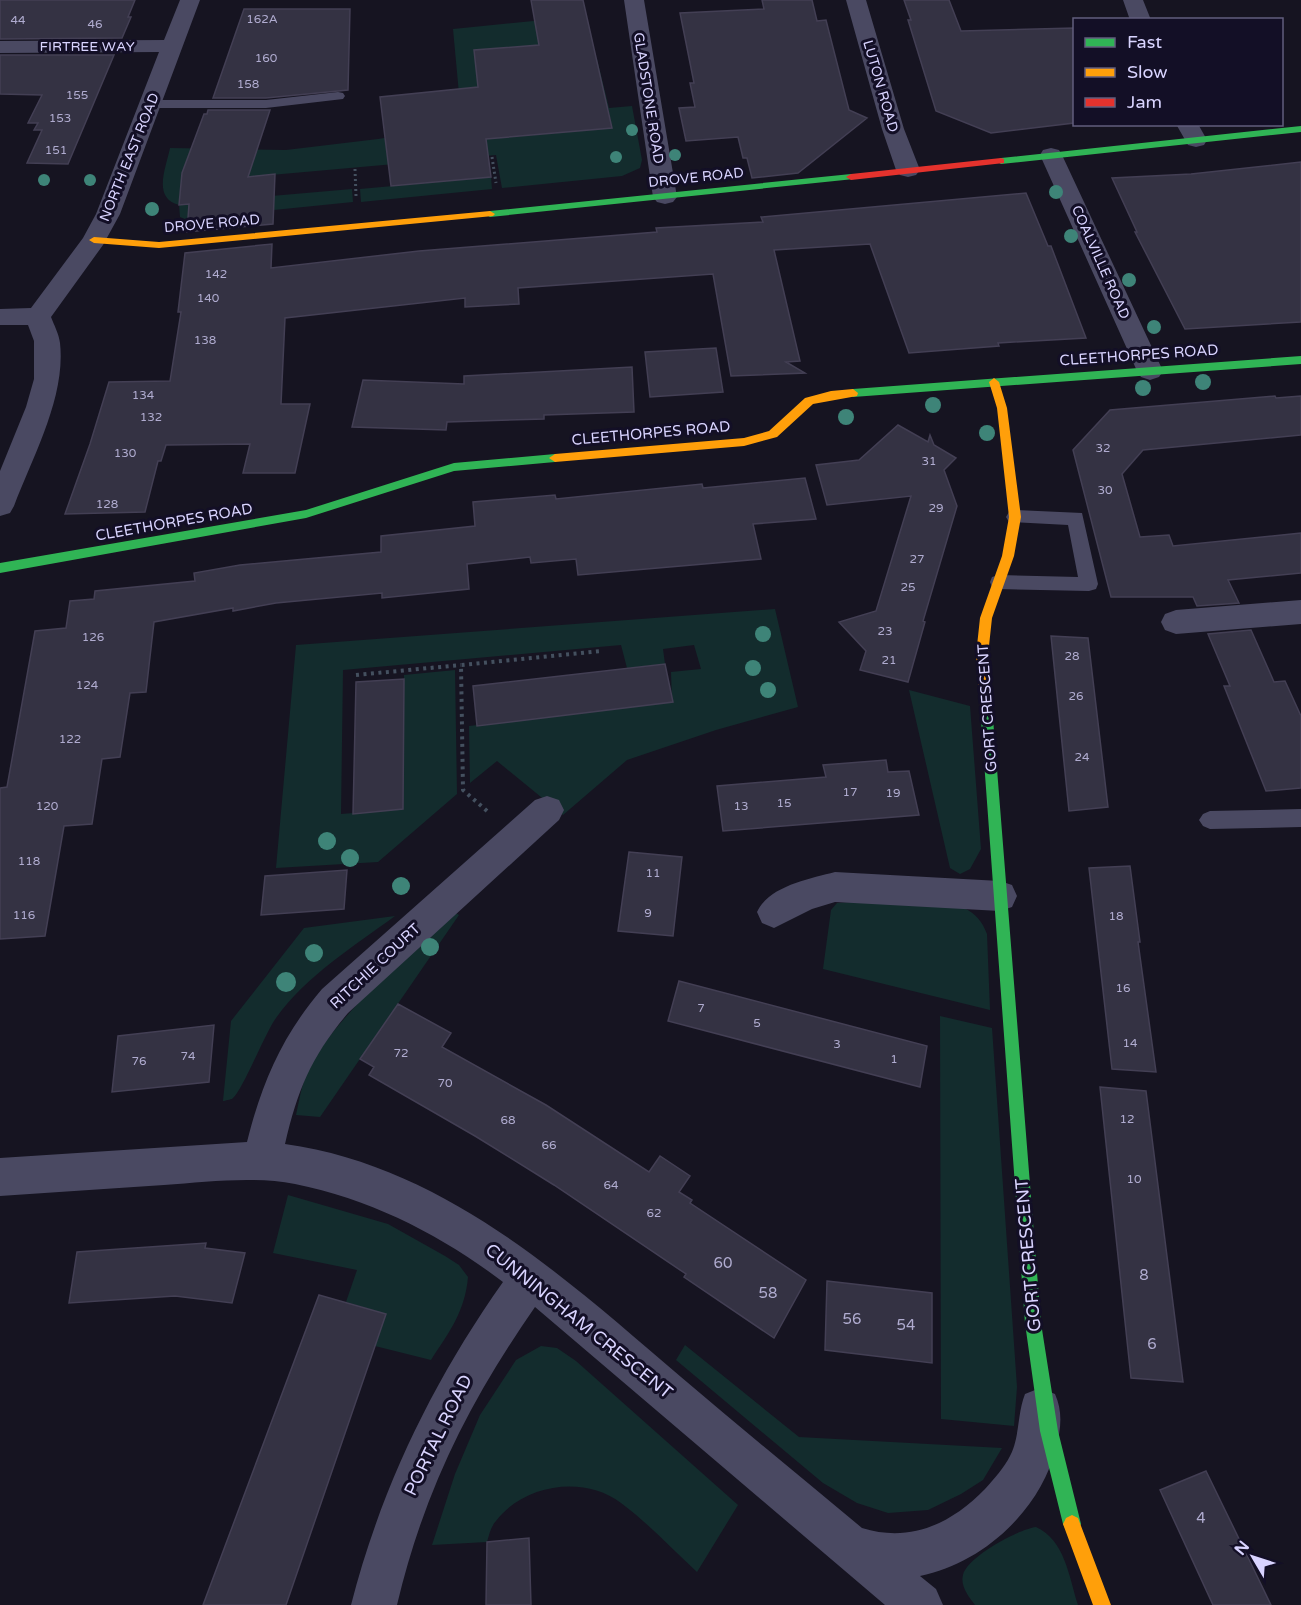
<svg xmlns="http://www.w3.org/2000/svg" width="1301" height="1605" viewBox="0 0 1301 1605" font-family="'Varela Round',sans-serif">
  <rect width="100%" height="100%" fill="#161421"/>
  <path fill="#132c2d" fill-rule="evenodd" d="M 584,16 L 593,41 L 474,50 L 476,68 L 597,59 L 609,108 L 632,106 L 642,160 L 640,168 L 622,176 L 502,188 L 496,155 L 181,183 L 179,204 L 352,189 L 353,202 L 185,219 L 180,217 L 179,205 C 152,198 166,168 170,148 L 286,150 L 378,139 L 462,126 L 453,29 ZM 608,108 L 612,128 L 487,139 L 484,118 Z
    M 491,177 L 492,189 L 361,202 L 360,189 Z
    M 775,609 L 798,707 L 716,730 L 627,760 L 563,815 L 497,761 L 470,783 L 469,726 L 672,702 L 671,672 L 701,669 L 694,645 L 663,649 L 665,664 L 627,668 L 621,645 L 343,670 L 341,814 L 403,809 L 404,675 L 455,670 L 457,794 L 378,862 L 276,868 L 296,645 Z
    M 909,690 L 970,706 L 981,849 L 970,869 L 960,874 L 950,868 Z
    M 852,902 L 964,908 C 976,914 982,921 987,934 L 990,1010 L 823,969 L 831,910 L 837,903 Z
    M 454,912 L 459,915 L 320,1117 L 296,1115 C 299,1102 301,1088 306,1075 C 327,1023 412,952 454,912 Z
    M 395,916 C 354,946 306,976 276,1018 C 265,1033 242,1092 232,1099 C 231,1099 225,1101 223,1101 L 231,1021 L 304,928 Z
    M 940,1016 L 992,1028 L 1017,1387 L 1014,1426 L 941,1419 Z
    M 288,1195 L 388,1224 L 445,1256 L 459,1265 L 468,1277 C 465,1312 449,1332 431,1360 L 375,1346 L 386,1314 L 346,1302 L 357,1270 L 273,1253 Z
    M 685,1345 L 799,1437 L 1002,1448 L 983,1480 L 961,1494 L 928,1510 L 888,1513 L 857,1503 L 823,1483 L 676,1360 Z
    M 541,1346 L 557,1348 L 576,1361 L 738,1505 L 697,1572 C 672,1549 648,1523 621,1503 C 584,1475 524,1484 496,1521 C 491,1526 489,1535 487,1542 L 432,1545 L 455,1474 L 480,1415 L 516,1360 Z
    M 1036,1527 C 1065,1540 1069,1577 1078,1605 L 975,1605 C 969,1597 960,1586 963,1575 C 967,1557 1019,1529 1036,1527 Z"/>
  <path fill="#343243" stroke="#433f54" stroke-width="1.5" d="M 0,0 L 135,0 L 128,17 L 131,17 L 122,38 L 0,39 Z
    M 531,0 L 583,0 L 612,128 L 486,139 L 491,177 L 391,186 L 380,97 L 478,87 L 474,50 L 539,45 Z
    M 762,0 L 812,0 L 817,21 L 826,20 L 849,110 L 867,118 L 798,173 L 752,178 L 747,158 L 743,158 L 738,137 L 686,141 L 679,108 L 695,107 L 690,83 L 694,83 L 680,13 L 764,9 Z
    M 904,0 L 949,0 L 961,31 L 1074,28 L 1074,123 L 991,133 L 936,111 L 908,20 L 911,20 Z
    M 244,9 L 350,9 L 348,90 L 266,98 L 213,98 Z
    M 0,55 L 114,55 L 68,164 L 27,163 L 42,130 L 34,130 L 38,123 L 28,123 L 42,95 L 0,94 Z
    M 208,110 L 270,110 L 248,177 L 275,174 L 273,224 L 187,232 L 189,204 L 179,205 L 182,173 L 204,114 L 207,114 Z
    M 1301,162 L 1301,322 L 1185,329 L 1135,232 L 1137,232 L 1112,178 L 1191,174 Z
    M 1026,193 L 1048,246 L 1051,246 L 1086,338 L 998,343 L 999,346 L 909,353 L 870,244 L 774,250 L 800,361 L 786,362 L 805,373 L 731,376 L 713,274 L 518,288 L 519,304 L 465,307 L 465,298 L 285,318 L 281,404 L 310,404 L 295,473 L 243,473 L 250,444 L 166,445 L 161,461 L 158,461 L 145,512 L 65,514 L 90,444 L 109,382 L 170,381 L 181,312 L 178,312 L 185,253 L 272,244 L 271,268 L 419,251 L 657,232 L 656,228 L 763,222 L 761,217 Z
    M 716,348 L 723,392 L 650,397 L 645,352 Z
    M 632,367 L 634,412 L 544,415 L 544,419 L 447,422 L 446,430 L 352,427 L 363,380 L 464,384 L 464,376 Z
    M 1275,396 L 1276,398 L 1301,396 L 1301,435 L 1143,450 L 1122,474 L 1140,537 L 1169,535 L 1173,546 L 1301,533 L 1301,573 L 1228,580 L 1239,603 L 1197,606 L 1193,597 L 1111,597 L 1073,450 L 1110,410 Z
    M 898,425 L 928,442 L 930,435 L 934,445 L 956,458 L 944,470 L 957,506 L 923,621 L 925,622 L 908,682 L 860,670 L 866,651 L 839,622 L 876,611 L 911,496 L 827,505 L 816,465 L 859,460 Z
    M 805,478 L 816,519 L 753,524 L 761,559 L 578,575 L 576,559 L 531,563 L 530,557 L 467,564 L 469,589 L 382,598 L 382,593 L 276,603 L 233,611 L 233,608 L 154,622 L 146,692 L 130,693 L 120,757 L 102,759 L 92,824 L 64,826 L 45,936 L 0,939 L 0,788 L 7,787 L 35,631 L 66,628 L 70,601 L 94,599 L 95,591 L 195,581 L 194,573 L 240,565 L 381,552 L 381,536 L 475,526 L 473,502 L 555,495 L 556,499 L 702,484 L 703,488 Z
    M 1251,630 L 1274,682 L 1285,681 L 1301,716 L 1301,788 L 1266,791 L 1224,686 L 1230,686 L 1208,634 Z
    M 1051,636 L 1088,638 L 1108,807 L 1069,811 Z
    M 665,664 L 673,702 L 477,726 L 473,686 Z
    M 404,679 L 403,809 L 353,814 L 356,682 Z
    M 886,760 L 888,772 L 909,771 L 919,815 L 723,831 L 717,786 L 826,777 L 823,765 Z
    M 629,852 L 682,857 L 673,936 L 618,931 Z
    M 1130,866 L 1140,942 L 1138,942 L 1156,1072 L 1112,1069 L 1089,868 Z
    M 347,870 L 344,909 L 261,915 L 265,876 Z
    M 679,981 L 927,1046 L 920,1087 L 668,1021 Z
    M 398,1004 L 451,1033 L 442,1047 L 546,1105 L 649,1172 L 660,1156 L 690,1176 L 679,1192 L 692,1200 L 690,1203 L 806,1280 L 774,1338 L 684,1277 L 686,1274 L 554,1185 L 475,1136 L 369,1075 L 374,1067 L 360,1059 Z
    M 214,1025 L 209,1082 L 112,1092 L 118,1036 Z
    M 1100,1087 L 1146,1091 L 1183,1382 L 1131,1378 Z
    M 206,1243 L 205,1248 L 245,1253 L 232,1303 L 175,1296 L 69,1303 L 77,1252 Z
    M 827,1281 L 932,1293 L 932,1363 L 825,1350 Z
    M 319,1295 L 386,1314 L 286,1605 L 203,1605 Z
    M 1206,1471 L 1243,1547 L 1271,1605 L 1213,1605 L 1160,1490 Z
    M 529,1538 L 531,1605 L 486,1605 L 487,1542 Z"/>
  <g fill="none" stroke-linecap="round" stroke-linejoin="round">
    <path stroke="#44505f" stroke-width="3" stroke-dasharray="2 3" stroke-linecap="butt" d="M 492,157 L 496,183
      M 355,169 L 356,196"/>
    <path stroke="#44505f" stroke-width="4" stroke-dasharray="3 4.5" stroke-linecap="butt" d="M 356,675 L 461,665
      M 487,811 L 463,790 L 461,665 L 602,651"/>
    <path fill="#4a4962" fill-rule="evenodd" d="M 338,92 L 343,93 L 345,96 L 343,99 L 266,108 L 151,108 L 144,104 L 151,100 L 266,100 Z
      M 1015,510 L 1082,513 L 1098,584 L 1096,589 L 1089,591 L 999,589 L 992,587 L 990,582 L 992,577 L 999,575 L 1078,577 L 1068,525 L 1009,522 L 1006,517 L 1009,512 Z
      M 1301,809 L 1301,827 L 1210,829 L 1203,826 L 1199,820 L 1203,814 L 1210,811 Z"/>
    <path fill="#4a4962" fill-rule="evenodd" d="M 180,0 L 200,0 L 120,214 L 103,245 L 51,317 C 54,325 59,334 60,343 C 66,397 33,456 14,506 L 10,513 L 0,516 L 0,471 L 26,407 L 34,379 L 34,341 L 28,325 L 0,325 L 0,309 L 31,308 L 83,238 L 96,214 L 159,52 L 0,53 L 0,41 L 164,40 Z
      M 624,0 L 644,0 L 677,197 L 673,202 L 665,204 L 657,202 L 653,197 Z
      M 846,0 L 866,0 L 904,129 L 920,170 L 916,175 L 908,177 L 900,175 L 896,170 L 882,129 Z
      M 1123,0 L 1143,0 L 1151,20 L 1130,20 Z
      M 1176,124 L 1198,124 L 1207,140 L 1204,145 L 1196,147 L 1188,145 Z
      M 1051,148 L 1059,150 L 1062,155 L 1163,371 L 1159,377 L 1150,380 L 1141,377 L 1137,371 L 1040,155 L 1043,150 Z
      M 1301,600 L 1301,624 L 1176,634 L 1165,630 L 1161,622 L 1165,614 L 1176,610 Z
      M 547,796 L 559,800 L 564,810 L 559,820 L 348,1013 C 311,1057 298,1089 285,1144 C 443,1166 564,1277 681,1377 C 741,1428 802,1478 862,1528 C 910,1543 951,1524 985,1489 C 994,1479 1004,1468 1010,1456 C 1020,1437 1017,1414 1025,1394 L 1040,1388 L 1055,1394 C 1063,1412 1061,1429 1056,1448 C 1040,1511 983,1563 920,1576 L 936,1589 L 943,1605 L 885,1605 L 535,1307 C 469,1402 424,1491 397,1605 L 351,1605 C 381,1488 433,1381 503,1282 C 441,1235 373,1200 295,1184 C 252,1176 207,1182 164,1185 C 109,1189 54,1192 0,1196 L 0,1158 L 247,1142 C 262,1082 282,1036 322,989 L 535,800 Z
      M 835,872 L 1000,881 L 1012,885 L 1017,896 L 1012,907 L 1000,911 L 835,902 L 812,909 L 774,928 L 762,923 L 757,912 C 769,886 809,879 835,872 Z"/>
    <path fill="#30b455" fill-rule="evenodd" d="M 1301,126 L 1301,132 L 1001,164 L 996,161 L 1001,158 Z
      M 851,174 L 856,177 L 854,179 L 490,217 L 485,214 L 490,211 Z
      M 1301,356 L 1301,364 L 853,397 L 848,393 L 853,389 Z
      M 555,454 L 561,458 L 555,462 L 454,471 L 306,518 L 0,573 L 0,563 L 306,510 L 454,463 Z
      M 986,701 L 991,702 L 992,706 L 1041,1323 L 1058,1431 L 1081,1524 L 1078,1530 L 1072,1533 L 1066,1530 L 1063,1524 L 1040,1431 L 1025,1323 L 980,706 L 981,702 Z"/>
    <path fill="#ff9f0a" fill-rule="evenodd" d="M 490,211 L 495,214 L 493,216 L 159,248 L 94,243 L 89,240 L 94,237 L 159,242 Z
      M 994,378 L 999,382 L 1007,408 L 1021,517 L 1014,556 L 992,618 L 988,655 L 992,706 L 991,710 L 981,710 L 980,706 L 976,655 L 980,618 L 1002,556 L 1009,517 L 997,408 L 989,382 Z
      M 853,389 L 858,393 L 857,396 L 813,404 L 777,437 L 744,446 L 555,462 L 549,458 L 555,454 L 744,438 L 769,431 L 805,398 L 831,391 Z
      M 1072,1515 L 1078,1518 L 1111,1605 L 1093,1605 L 1063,1524 L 1066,1518 Z"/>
    <path fill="#e5322d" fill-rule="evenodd" d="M 1001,158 L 1004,159 L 1004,163 L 851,180 L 846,177 L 851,174 Z"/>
  </g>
  <g fill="#3e8478">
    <circle cx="632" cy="130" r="6"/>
    <circle cx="675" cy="155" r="6"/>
    <circle cx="616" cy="157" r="6"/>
    <circle cx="44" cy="180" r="6"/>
    <circle cx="90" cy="180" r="6"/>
    <circle cx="1056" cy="192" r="7"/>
    <circle cx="152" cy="209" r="7"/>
    <circle cx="1071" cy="236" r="7"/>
    <circle cx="1129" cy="280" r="7"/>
    <circle cx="1154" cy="327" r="7"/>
    <circle cx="1203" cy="382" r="8"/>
    <circle cx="1143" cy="388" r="8"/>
    <circle cx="933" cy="405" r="8"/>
    <circle cx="846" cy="417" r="8"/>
    <circle cx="987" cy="433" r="8"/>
    <circle cx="763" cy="634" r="8"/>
    <circle cx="753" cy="668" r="8"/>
    <circle cx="768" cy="690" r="8"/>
    <circle cx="327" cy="841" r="9"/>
    <circle cx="350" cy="858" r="9"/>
    <circle cx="401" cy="886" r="9"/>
    <circle cx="430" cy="947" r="9"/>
    <circle cx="314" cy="953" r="9"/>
    <circle cx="286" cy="982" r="10"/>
  </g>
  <g text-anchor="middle" stroke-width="6" stroke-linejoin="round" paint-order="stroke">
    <g font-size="12" fill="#b0acd0">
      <text x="262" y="23">162A</text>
      <text x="18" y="24">44</text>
      <text x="95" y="28">46</text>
      <text x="266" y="62">160</text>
      <text x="248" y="88">158</text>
      <text x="77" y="99">155</text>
      <text x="60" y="122">153</text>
      <text x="56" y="154">151</text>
      <text x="216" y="278">142</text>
      <text x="208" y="302">140</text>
      <text x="205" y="344">138</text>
      <text x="143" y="399">134</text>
      <text x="151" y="421">132</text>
      <text x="1103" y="452">32</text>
      <text x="125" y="457">130</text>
      <text x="929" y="465">31</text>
      <text x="1105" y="494">30</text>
      <text x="107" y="508">128</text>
      <text x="936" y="512">29</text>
      <text x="917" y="563">27</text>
      <text x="908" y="591">25</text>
      <text x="885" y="635">23</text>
      <text x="93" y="641">126</text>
      <text x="1072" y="660">28</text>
      <text x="889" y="664">21</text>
      <text x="87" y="689">124</text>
      <text x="1076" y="700">26</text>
      <text x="70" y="743">122</text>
      <text x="1082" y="761">24</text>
      <text x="850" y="796">17</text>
      <text x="893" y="797">19</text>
      <text x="784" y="807">15</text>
      <text x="47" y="810">120</text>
      <text x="741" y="810">13</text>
      <text x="29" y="865">118</text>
      <text x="653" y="877">11</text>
      <text x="648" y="917">9</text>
      <text x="24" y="919">116</text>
      <text x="1116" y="920">18</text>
      <text x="1123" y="992">16</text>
      <text x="701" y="1012">7</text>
      <text x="757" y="1027">5</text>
      <text x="1130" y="1047">14</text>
      <text x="837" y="1048">3</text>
      <text x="401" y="1057">72</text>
      <text x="188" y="1060">74</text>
      <text x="894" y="1063">1</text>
      <text x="139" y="1065">76</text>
      <text x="445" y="1087">70</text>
      <text x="1127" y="1123">12</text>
      <text x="508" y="1124">68</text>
      <text x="549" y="1149">66</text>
      <text x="1134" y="1183">10</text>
      <text x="611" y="1189">64</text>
      <text x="654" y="1217">62</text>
    </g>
    <g font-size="14" fill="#d9d4ff" stroke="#130f26">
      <text x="87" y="51">FIRTREE WAY</text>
      <text transform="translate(881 86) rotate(74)" y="5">LUTON ROAD</text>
      <text transform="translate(649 98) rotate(81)" y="5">GLADSTONE ROAD</text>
      <text transform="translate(129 157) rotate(-68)" y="5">NORTH EAST ROAD</text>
      <text transform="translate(696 177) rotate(-6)" y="5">DROVE ROAD</text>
      <text transform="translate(212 223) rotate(-5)" y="5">DROVE ROAD</text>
      <text transform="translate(1101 262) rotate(66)" y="5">COALVILLE ROAD</text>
    </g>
    <g font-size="15" fill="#d9d4ff" stroke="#130f26">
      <text transform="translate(1139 355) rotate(-4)" y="5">CLEETHORPES ROAD</text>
      <text transform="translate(651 433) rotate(-5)" y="5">CLEETHORPES ROAD</text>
      <text transform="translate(174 522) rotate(-10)" y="5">CLEETHORPES ROAD</text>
      <text transform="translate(987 708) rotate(-94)" y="5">GORT CRESCENT</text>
      <text transform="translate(375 966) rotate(-43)" y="5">RITCHIE COURT</text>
    </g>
    <g font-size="15" fill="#b0acd0">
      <text x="723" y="1268">60</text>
      <text x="1144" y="1280">8</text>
      <text x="768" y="1298">58</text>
      <text x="852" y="1324">56</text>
      <text x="906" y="1330">54</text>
      <text x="1152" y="1349">6</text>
      <text x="1201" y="1523">4</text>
    </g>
    <g font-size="18" fill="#d9d4ff" stroke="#130f26">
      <text transform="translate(1028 1255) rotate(-95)" y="6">GORT CRESCENT</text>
      <text transform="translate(579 1321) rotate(39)" y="6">CUNNINGHAM CRESCENT</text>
      <text transform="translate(438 1435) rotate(-64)" y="6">PORTAL ROAD</text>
    </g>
  </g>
  <rect x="1073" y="18" width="210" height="108" fill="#130f26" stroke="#625e7d" stroke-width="1.5"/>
  <rect x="1085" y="38" width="30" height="9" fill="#30b455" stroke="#625e7d" stroke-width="1.5"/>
  <text x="1127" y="48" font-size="18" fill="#d9d4ff">Fast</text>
  <rect x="1085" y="68" width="30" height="9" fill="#ff9f0a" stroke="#625e7d" stroke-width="1.5"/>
  <text x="1127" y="78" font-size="18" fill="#d9d4ff">Slow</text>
  <rect x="1085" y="98" width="30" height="9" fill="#e5322d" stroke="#625e7d" stroke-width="1.5"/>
  <text x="1127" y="108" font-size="18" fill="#d9d4ff">Jam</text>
  <g transform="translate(1253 1557) rotate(309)" stroke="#130f26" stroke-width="4.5" paint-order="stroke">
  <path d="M0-4.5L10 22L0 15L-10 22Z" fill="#d9d4ff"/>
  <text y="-9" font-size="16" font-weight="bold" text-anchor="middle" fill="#d9d4ff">N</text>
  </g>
</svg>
